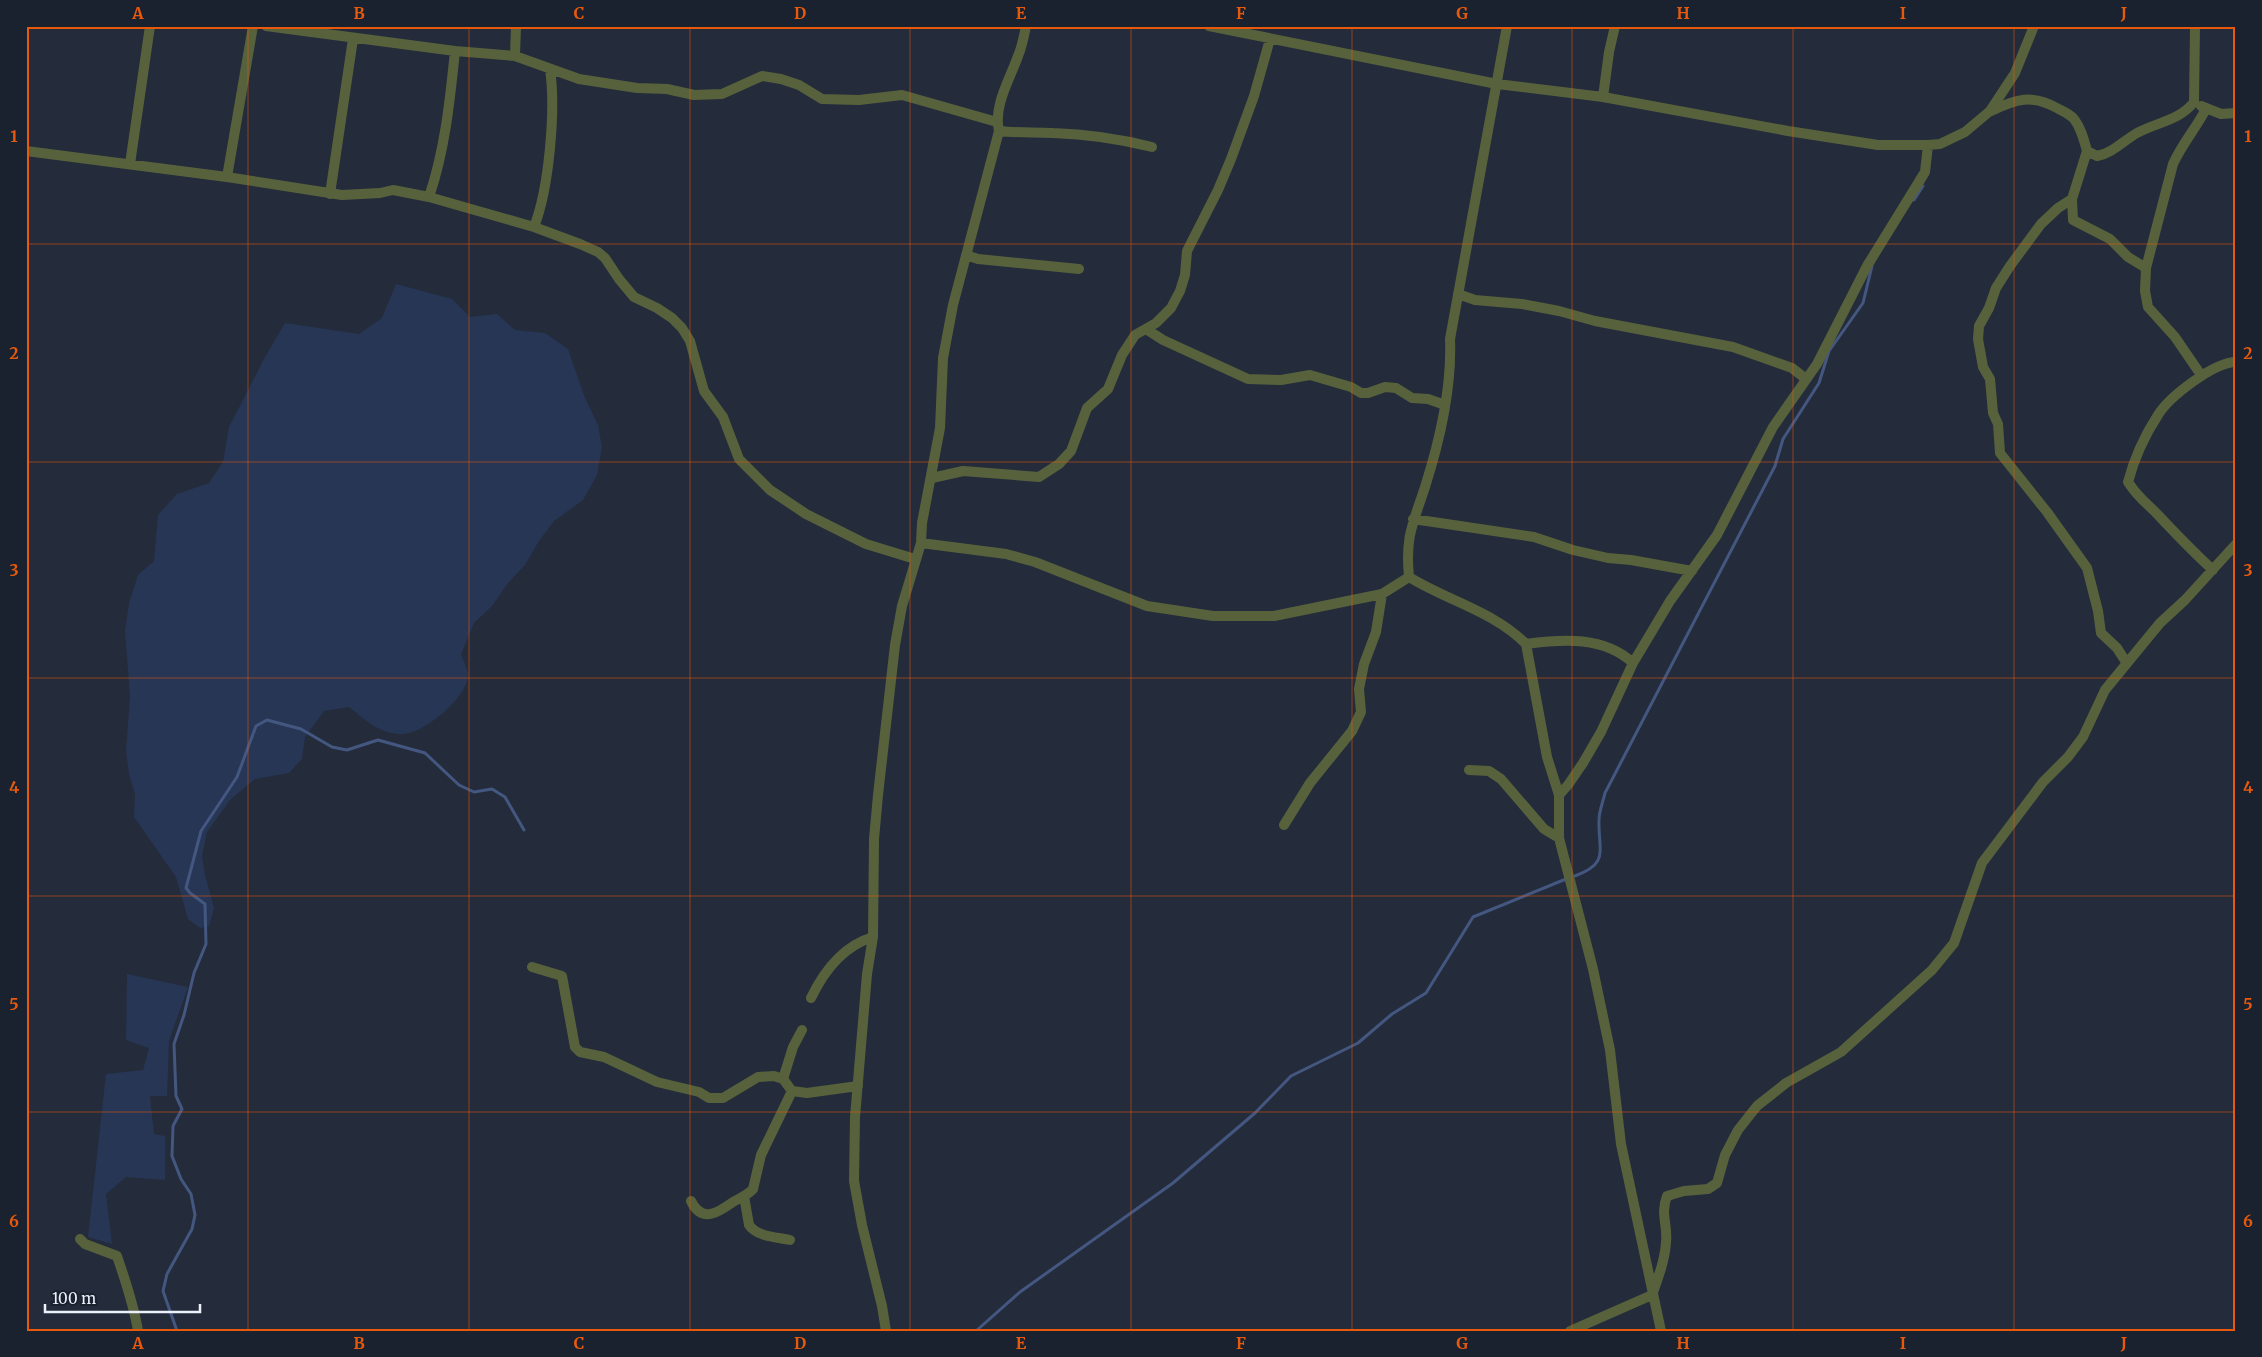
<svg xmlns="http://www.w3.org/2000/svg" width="2262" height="1357" viewBox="0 0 2262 1357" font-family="Merriweather,serif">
  <rect width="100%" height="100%" fill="#242b3b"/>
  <path fill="#273655" d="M 396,284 L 452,299 L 470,317 L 497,314 L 515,330 L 545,333 L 568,349 L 585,398 L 598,425 L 602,447 L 597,475 L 583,500 L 554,521 L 539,541 L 525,565 L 508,583 L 492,606 L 474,623 L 461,654 C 463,660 468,669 468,676 C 466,699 422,736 399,734 C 379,733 364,719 349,707 L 324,711 L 305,737 L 302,759 L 289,773 L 255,779 L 230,800 L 207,832 L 202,856 L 205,875 L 214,908 L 209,926 L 200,928 L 188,919 L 176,877 L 134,817 L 135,794 L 129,774 L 126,751 L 130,697 L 125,631 L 129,603 L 138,575 L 154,561 L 158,515 L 177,494 L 209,483 L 223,462 L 229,427 L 265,357 L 285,323 L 359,334 L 382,318 Z
    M 127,974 L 188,987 L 169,1041 L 167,1096 L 150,1096 L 154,1134 L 165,1136 L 165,1180 L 126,1177 L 106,1194 L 112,1244 L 88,1237 L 106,1074 L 143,1070 L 149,1048 L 126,1040 Z"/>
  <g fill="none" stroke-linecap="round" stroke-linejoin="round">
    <path stroke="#445780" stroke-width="3" d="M 1914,200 L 1923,186
      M 1575,876 C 1610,863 1598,851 1599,820 C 1599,811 1603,802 1605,793 L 1775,466 L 1783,439 L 1819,383 L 1829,351 L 1863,303 L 1872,266
      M 177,1331 L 163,1291 L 167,1274 L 192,1229 L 195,1215 L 191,1194 L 181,1179 L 172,1156 L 173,1126 L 182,1109 L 176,1096 L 174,1044 L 184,1015 L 194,973 L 206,944 L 205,904 L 190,893 L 186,888 L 201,831 L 237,777 L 256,726 L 267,720 L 301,729 L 332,747 L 347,750 L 378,740 L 425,753 L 459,785 L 474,792 L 492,789 L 505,797 L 524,830
      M 976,1331 L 1020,1292 L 1173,1183 L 1255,1113 L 1291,1076 L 1358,1043 L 1392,1014 L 1426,993 L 1473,917 L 1566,879"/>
    <path stroke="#57623c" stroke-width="10" d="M 266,26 L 455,51 L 515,56 L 579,79 L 637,88 L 667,89 L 694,95 L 722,94 L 762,76 L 781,79 L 799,85 L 822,99 L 859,100 L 902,95 L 997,122
      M 1209,26 L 1497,84 L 1603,97 L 1788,131 L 1878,145 L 1928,145 L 1940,144 L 1965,132 L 1990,111 L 2015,73 L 2034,26
      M 1507,26 L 1450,339 C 1452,388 1440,440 1425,487 C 1413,524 1405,536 1409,577 C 1448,601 1493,611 1526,644 L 1547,757 L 1559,795 L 1559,838 L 1593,969 L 1610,1050 L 1621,1144 L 1661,1331
      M 515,56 L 516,26
      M 1603,97 L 1609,52 L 1615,26
      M 2201,106 L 2221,114 L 2236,113
      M 1991,111 C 2016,99 2032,94 2057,108 C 2062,111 2070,114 2074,119 C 2081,128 2084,140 2087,151 L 2097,156 C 2113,153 2123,141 2137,133 C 2157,122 2179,121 2194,102 L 2195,26
      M 999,131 C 1017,133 1035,132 1053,133 C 1087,134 1120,139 1152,147
      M 26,151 L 227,177 L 342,195 L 380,193 L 393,190 L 429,197 L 534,227 L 580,244 L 598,252 L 605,258 L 619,279 L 634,297 L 657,308 L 672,318 L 682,328 L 690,341 L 704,391 L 723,417 L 739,459 L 770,490 L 806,514 L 866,544 L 915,559
      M 2087,151 L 2072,199 L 2073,220 L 2110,239 L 2128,257 L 2146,268
      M 130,164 L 150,26
      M 227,177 L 253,26
      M 330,194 L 353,39
      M 429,197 C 445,150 450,100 455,51
      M 2072,199 L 2058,208 L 2041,224 L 2010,266 L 1996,288 L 1989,308 L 1979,326 L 1978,339 L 1983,367 L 1990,379 L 1993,413 L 1998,424 L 2000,453 L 2047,512 L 2087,568 L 2098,611 L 2101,633 L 2117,648 L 2126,662
      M 534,227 C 549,189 556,110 550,69
      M 966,255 L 978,259 L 1079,269
      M 1458,294 L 1475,300 L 1522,304 L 1559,311 L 1595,321 L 1733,347 L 1792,368 L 1806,379
      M 1146,329 L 1163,340 L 1248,379 L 1281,380 L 1310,375 L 1351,387 L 1361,393 L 1368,393 L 1385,387 L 1396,388 L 1412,398 L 1428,399 L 1445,405
      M 2201,375 L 2175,337 L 2148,307 L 2145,291 L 2146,268 L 2173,164 C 2182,144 2196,128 2206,109
      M 932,478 L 963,471 L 1039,477 L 1059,464 L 1071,451 L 1087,408 L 1108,389 L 1122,355 L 1135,335 L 1156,323 L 1171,308 L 1180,291 L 1185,275 L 1187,251 L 1218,190 L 1231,159 L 1254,96 L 1270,39
      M 1413,519 L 1534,537 L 1573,550 L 1608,558 L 1631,560 L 1692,571
      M 921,543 L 1006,554 L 1035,562 L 1147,606 L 1213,616 L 1274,616 L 1382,594 L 1409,577
      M 2213,570 C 2194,553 2177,535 2160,517 C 2147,503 2139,499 2128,482 C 2134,459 2145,435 2158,415 C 2169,397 2214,362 2236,362
      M 1526,644 C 1563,639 1604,636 1633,663
      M 1469,770 L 1489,771 L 1501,779 L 1544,829 L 1559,838
      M 1559,795 L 1568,785 L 1583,763 L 1601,732 L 1633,663 L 1670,601 L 1717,535 L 1773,427 L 1817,364 L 1867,266 L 1925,172 L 1928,145
      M 1284,825 L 1310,783 L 1352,731 L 1361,712 L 1359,689 L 1364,664 L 1376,632 L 1382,594
      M 532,967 L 562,976 L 575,1047 L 580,1052 L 604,1057 L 657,1082 L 699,1092 L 709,1098 L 723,1098 L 758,1077 L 774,1076 L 783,1079 L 792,1091 L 807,1093 L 858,1086
      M 811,998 C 824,971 843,946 873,937
      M 783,1079 L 793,1047 L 802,1030
      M 744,1196 L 749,1225 C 757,1237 777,1237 790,1240
      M 691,1201 C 702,1224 719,1212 733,1202 C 740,1198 748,1195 753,1189 L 761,1155 L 792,1091
      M 80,1239 L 85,1244 L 117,1256 C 125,1280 134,1305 138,1331
      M 886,1331 L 882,1306 L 862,1225 L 854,1181 L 855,1117 L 867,974 L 873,937 L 874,839 L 878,795 L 895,645 L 902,606 L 921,543 L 922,523 L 940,428 L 943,358 L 953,305 L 999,131 C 993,106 1010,79 1018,56 C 1022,47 1024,36 1026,26
      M 1570,1331 L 1652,1295 C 1658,1278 1665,1260 1666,1242 C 1668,1225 1660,1214 1667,1196 L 1684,1191 L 1708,1189 L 1717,1183 L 1725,1155 L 1738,1130 L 1757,1106 L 1786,1083 L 1841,1052 L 1932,970 L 1954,943 L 1982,863 L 2043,782 L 2068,757 L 2083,737 L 2105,690 L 2160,623 L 2185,600 L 2236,544"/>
  </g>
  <path fill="none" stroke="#e8590c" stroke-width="1" stroke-opacity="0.55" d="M 248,26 L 248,1331M 469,26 L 469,1331M 690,26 L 690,1331M 910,26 L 910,1331M 1131,26 L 1131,1331M 1352,26 L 1352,1331M 1572,26 L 1572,1331M 1793,26 L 1793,1331M 2014,26 L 2014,1331M 26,244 L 2236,244M 26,462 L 2236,462M 26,678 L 2236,678M 26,896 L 2236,896M 26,1112 L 2236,1112"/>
  <rect width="2262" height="1357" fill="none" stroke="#1a2230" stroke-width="55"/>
  <path d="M45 1304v8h155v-8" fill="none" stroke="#ebf1fb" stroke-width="2.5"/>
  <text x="52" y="1304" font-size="15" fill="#ebf1fb" stroke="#1a2230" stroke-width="4" paint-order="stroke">100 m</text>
  <rect x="28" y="28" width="2206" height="1302" fill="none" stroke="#e8590c" stroke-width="2"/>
  <g font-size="16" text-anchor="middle" font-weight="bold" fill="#e8590c">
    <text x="138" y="19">A</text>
    <text x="359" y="19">B</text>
    <text x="579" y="19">C</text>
    <text x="800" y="19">D</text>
    <text x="1021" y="19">E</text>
    <text x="1241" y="19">F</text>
    <text x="1462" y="19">G</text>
    <text x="1683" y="19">H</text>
    <text x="1903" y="19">I</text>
    <text x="2124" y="19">J</text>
    <text x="14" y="142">1</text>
    <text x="2248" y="142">1</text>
    <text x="14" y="359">2</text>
    <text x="2248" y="359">2</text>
    <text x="14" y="576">3</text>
    <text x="2248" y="576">3</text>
    <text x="14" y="793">4</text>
    <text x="2248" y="793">4</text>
    <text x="14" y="1010">5</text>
    <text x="2248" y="1010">5</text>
    <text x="14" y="1227">6</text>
    <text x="2248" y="1227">6</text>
    <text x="138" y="1349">A</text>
    <text x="359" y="1349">B</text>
    <text x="579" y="1349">C</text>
    <text x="800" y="1349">D</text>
    <text x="1021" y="1349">E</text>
    <text x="1241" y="1349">F</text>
    <text x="1462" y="1349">G</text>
    <text x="1683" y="1349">H</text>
    <text x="1903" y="1349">I</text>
    <text x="2124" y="1349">J</text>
  </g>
</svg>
